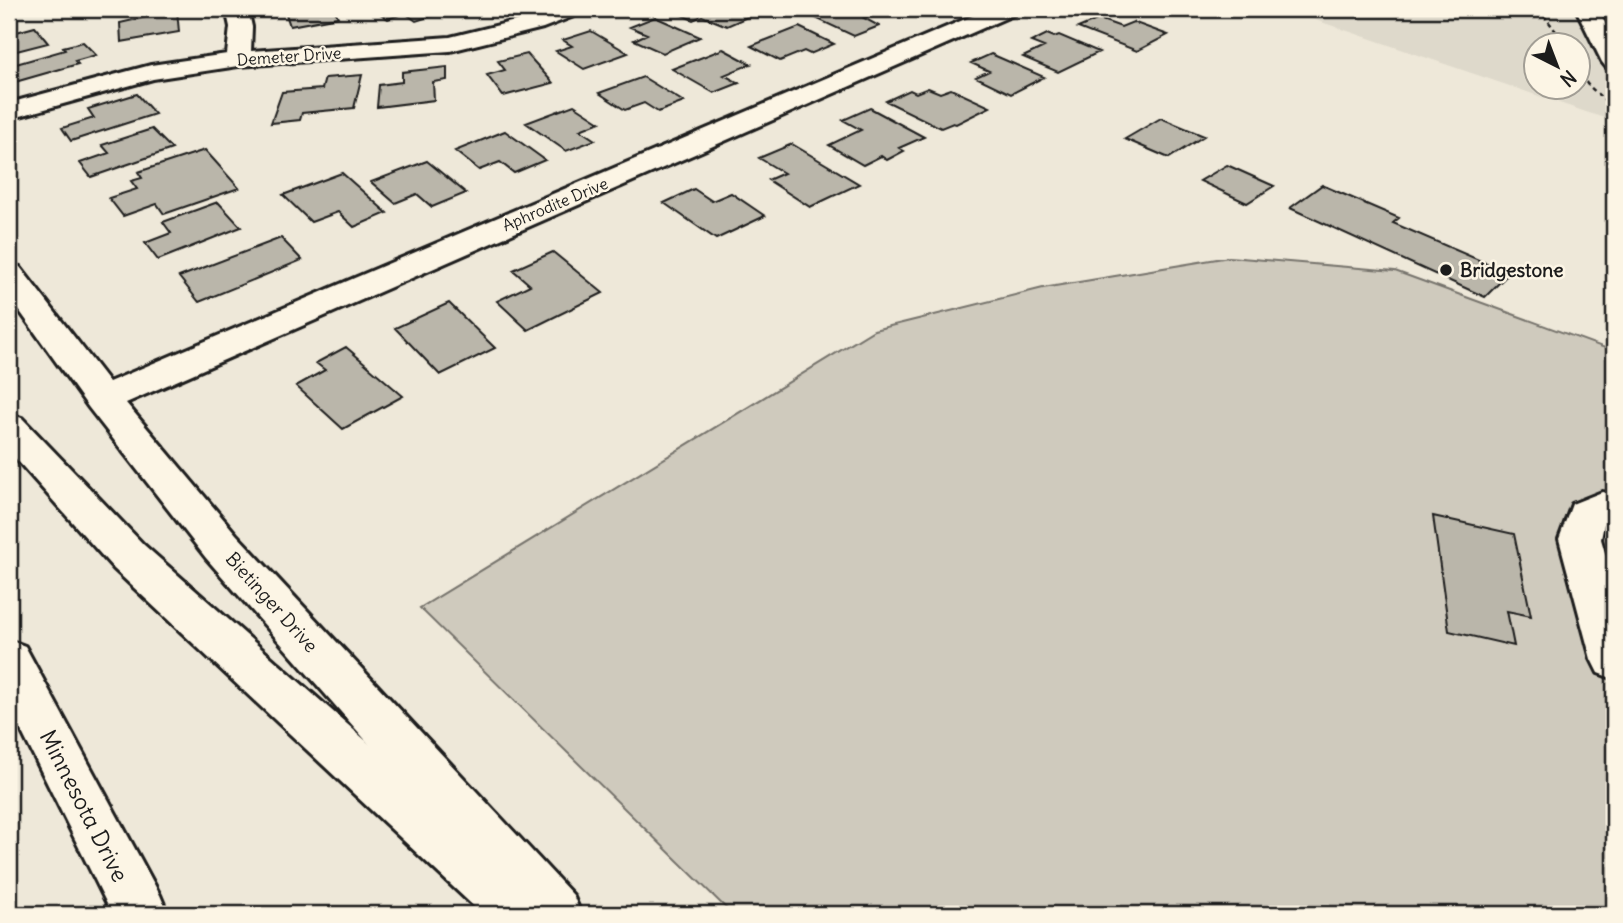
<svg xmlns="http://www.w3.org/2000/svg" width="1623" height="923" viewBox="0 0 1623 923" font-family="Delius,sans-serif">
  <rect width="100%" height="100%" fill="#eee8d9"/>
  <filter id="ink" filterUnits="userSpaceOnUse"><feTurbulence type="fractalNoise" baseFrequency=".0143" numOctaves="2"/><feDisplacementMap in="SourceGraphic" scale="14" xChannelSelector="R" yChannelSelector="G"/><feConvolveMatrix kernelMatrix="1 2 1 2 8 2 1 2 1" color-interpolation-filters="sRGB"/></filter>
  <g filter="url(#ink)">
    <path fill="#ded9cb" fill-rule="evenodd" d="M 1283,9 L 1614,9 L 1614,121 L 1586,112 ZM 1536,46 L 1578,46 L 1578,88 L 1536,88 Z"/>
    <path fill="#cfcabd" stroke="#76736c" stroke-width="2" d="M 1229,257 L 1395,271 L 1608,349 L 1614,356 L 1614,914 L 732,914 L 420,608 L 874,330 L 1043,288 Z"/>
    <path fill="#bab6aa" stroke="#1c1c1c" stroke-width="2" d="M 292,9 L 334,9 L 338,17 L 290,26 L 286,14 L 294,13 Z
      M 373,9 L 435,9 L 441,13 L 416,21 L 405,13 L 388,19 Z
      M 683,9 L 754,9 L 761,11 L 727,26 L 702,16 L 693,20 L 675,12 Z
      M 826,9 L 864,9 L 876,14 L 864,18 L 879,26 L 854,36 L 809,15 Z
      M 177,10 L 179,32 L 121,42 L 120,23 Z
      M 655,17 L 700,37 L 663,53 L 634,40 L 647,34 L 630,27 Z
      M 1099,19 L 1121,27 L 1133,22 L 1168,35 L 1137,51 L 1078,28 Z
      M 35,27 L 48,43 L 9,53 L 9,34 Z
      M 799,27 L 834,44 L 810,54 L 804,51 L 780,61 L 751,46 Z
      M 591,31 L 628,53 L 584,69 L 556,51 L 572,46 L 563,40 Z
      M 1047,34 L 1054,37 L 1059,35 L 1099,52 L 1058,72 L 1023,57 L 1044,47 L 1031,42 Z
      M 83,42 L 96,55 L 75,61 L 78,64 L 15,82 L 9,74 L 9,66 L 65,50 L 63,47 Z
      M 723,49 L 751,64 L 724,75 L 739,83 L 714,93 L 672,69 Z
      M 527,54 L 553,83 L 503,96 L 487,75 L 505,70 L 498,61 Z
      M 991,54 L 1044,77 L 1011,94 L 976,77 L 989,71 L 971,63 Z
      M 447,67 L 447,80 L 433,82 L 434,100 L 377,107 L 379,85 L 402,82 L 402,72 Z
      M 362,75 L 354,108 L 302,113 L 300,120 L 271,123 L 282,92 L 322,89 L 325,78 Z
      M 643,77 L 684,102 L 658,112 L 644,103 L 625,110 L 599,93 Z
      M 928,88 L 940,93 L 951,89 L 990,107 L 956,124 L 953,123 L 941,128 L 886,101 L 910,90 L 916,93 Z
      M 137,94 L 155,114 L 71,141 L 62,128 L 94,118 L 88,109 Z
      M 574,105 L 600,122 L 580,130 L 595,140 L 566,151 L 526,123 Z
      M 870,108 L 924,137 L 899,148 L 904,151 L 887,160 L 881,156 L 863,165 L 829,145 L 861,130 L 843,120 Z
      M 1161,118 L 1204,136 L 1169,158 L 1125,139 Z
      M 152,129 L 172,149 L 91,177 L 80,163 L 109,153 L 102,145 Z
      M 505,131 L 545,160 L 514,173 L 500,162 L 479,170 L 455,151 Z
      M 792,144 L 859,184 L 810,207 L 768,180 L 784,173 L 759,158 Z
      M 205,150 L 239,188 L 164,214 L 157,204 L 123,216 L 109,198 L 137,189 L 131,181 L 142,178 L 138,172 Z
      M 427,161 L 466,193 L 432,207 L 417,194 L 395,203 L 371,182 Z
      M 1227,165 L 1274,186 L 1247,203 L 1200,181 Z
      M 342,173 L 387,213 L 354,227 L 338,212 L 311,222 L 283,195 Z
      M 1322,185 L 1399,218 L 1393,223 L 1509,273 L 1485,297 L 1290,208 Z
      M 694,189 L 712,201 L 731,193 L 765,216 L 716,239 L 664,203 Z
      M 218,202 L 241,227 L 158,260 L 145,243 L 171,233 L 163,222 Z
      M 281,238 L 302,260 L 199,302 L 179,277 Z
      M 553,252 L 603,293 L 528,330 L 497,301 L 530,285 L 513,270 Z
      M 449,303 L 495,348 L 440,375 L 395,328 Z
      M 346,347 L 403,396 L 343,429 L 296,386 L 325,370 L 316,363 Z
      M 1433,516 L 1514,534 L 1531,616 L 1507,611 L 1514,646 L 1449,631 Z"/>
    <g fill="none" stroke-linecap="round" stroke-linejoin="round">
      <g stroke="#1c1c1c" stroke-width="6">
        <path id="minor" d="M 226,9 L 248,9 L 252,27 L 251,51 L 450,37 L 527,18 L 552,9 L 582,9 L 579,14 L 543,28 L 450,51 L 238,66 L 153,79 L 9,119 L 9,103 L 151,65 L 227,54 L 230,27 Z
          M 989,9 L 1018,9 L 1015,14 L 126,403 L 236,534 L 573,895 L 581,914 L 518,914 L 206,558 L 89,408 L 9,296 L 9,264 L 20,267 L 109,382 Z
          M 1602,492 L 1614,494 L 1614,524 L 1604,524 L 1601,539 L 1614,584 L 1614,679 L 1598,673 L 1591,659 L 1559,539 L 1572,504 Z"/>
      </g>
      <g stroke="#1c1c1c" stroke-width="6">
        <path id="major" d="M 1576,9 L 1598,9 L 1614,40 L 1614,69 L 1606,67 L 1602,62 Z"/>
      </g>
      <g stroke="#1c1c1c" stroke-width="6">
        <path id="highway" d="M 9,414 L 22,418 L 144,545 L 541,895 L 549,914 L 482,914 L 114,569 L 9,451 Z
          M 9,640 L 25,646 L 160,895 L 168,914 L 112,914 L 9,706 Z"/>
      </g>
      <path stroke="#1c1c1c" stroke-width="2.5" stroke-dasharray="4.5 3.5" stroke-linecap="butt" d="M 1539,9 L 1567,46
        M 1578,68 L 1587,84 L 1604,100 L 1614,122"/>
      <use href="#minor" fill="#fcf5e5" fill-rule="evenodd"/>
      <use href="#major" fill="#fcf5e5" fill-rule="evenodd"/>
      <use href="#highway" fill="#fcf5e5" fill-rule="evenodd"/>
    </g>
  </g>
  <circle fill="#1c1c1c" stroke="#fcf5e5" stroke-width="2.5" cx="1446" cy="270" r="7"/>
  <g text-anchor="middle" stroke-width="5" stroke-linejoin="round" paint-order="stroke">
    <g font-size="16" fill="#1c1c1c" stroke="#fcf5e5">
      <text transform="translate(289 56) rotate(-4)" y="6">Demeter Drive</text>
      <text transform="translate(555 204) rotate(-23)" y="6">Aphrodite Drive</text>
    </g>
    <g font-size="19" font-weight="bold" fill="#1c1c1c" stroke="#fcf5e5" text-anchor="start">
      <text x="1460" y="277">Bridgestone</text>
    </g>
    <g font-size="19" fill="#1c1c1c" stroke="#fcf5e5">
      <text transform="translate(272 602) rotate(48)" y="7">Bietinger Drive</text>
    </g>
    <g font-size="23" fill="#1c1c1c" stroke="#fcf5e5">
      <text transform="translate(84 806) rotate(63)" y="8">Minnesota Drive</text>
    </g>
  </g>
  <rect width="1623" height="923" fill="none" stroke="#fcf5e5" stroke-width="35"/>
  <rect x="18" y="18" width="1588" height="888" fill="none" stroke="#1c1c1c" stroke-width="2.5" filter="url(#ink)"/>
  <g transform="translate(1557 66) rotate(138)"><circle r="33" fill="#fcf5e5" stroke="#a29e95" stroke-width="2"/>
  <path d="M0-5L12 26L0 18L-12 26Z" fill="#1c1c1c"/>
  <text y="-10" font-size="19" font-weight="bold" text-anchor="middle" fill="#1c1c1c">N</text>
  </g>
</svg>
